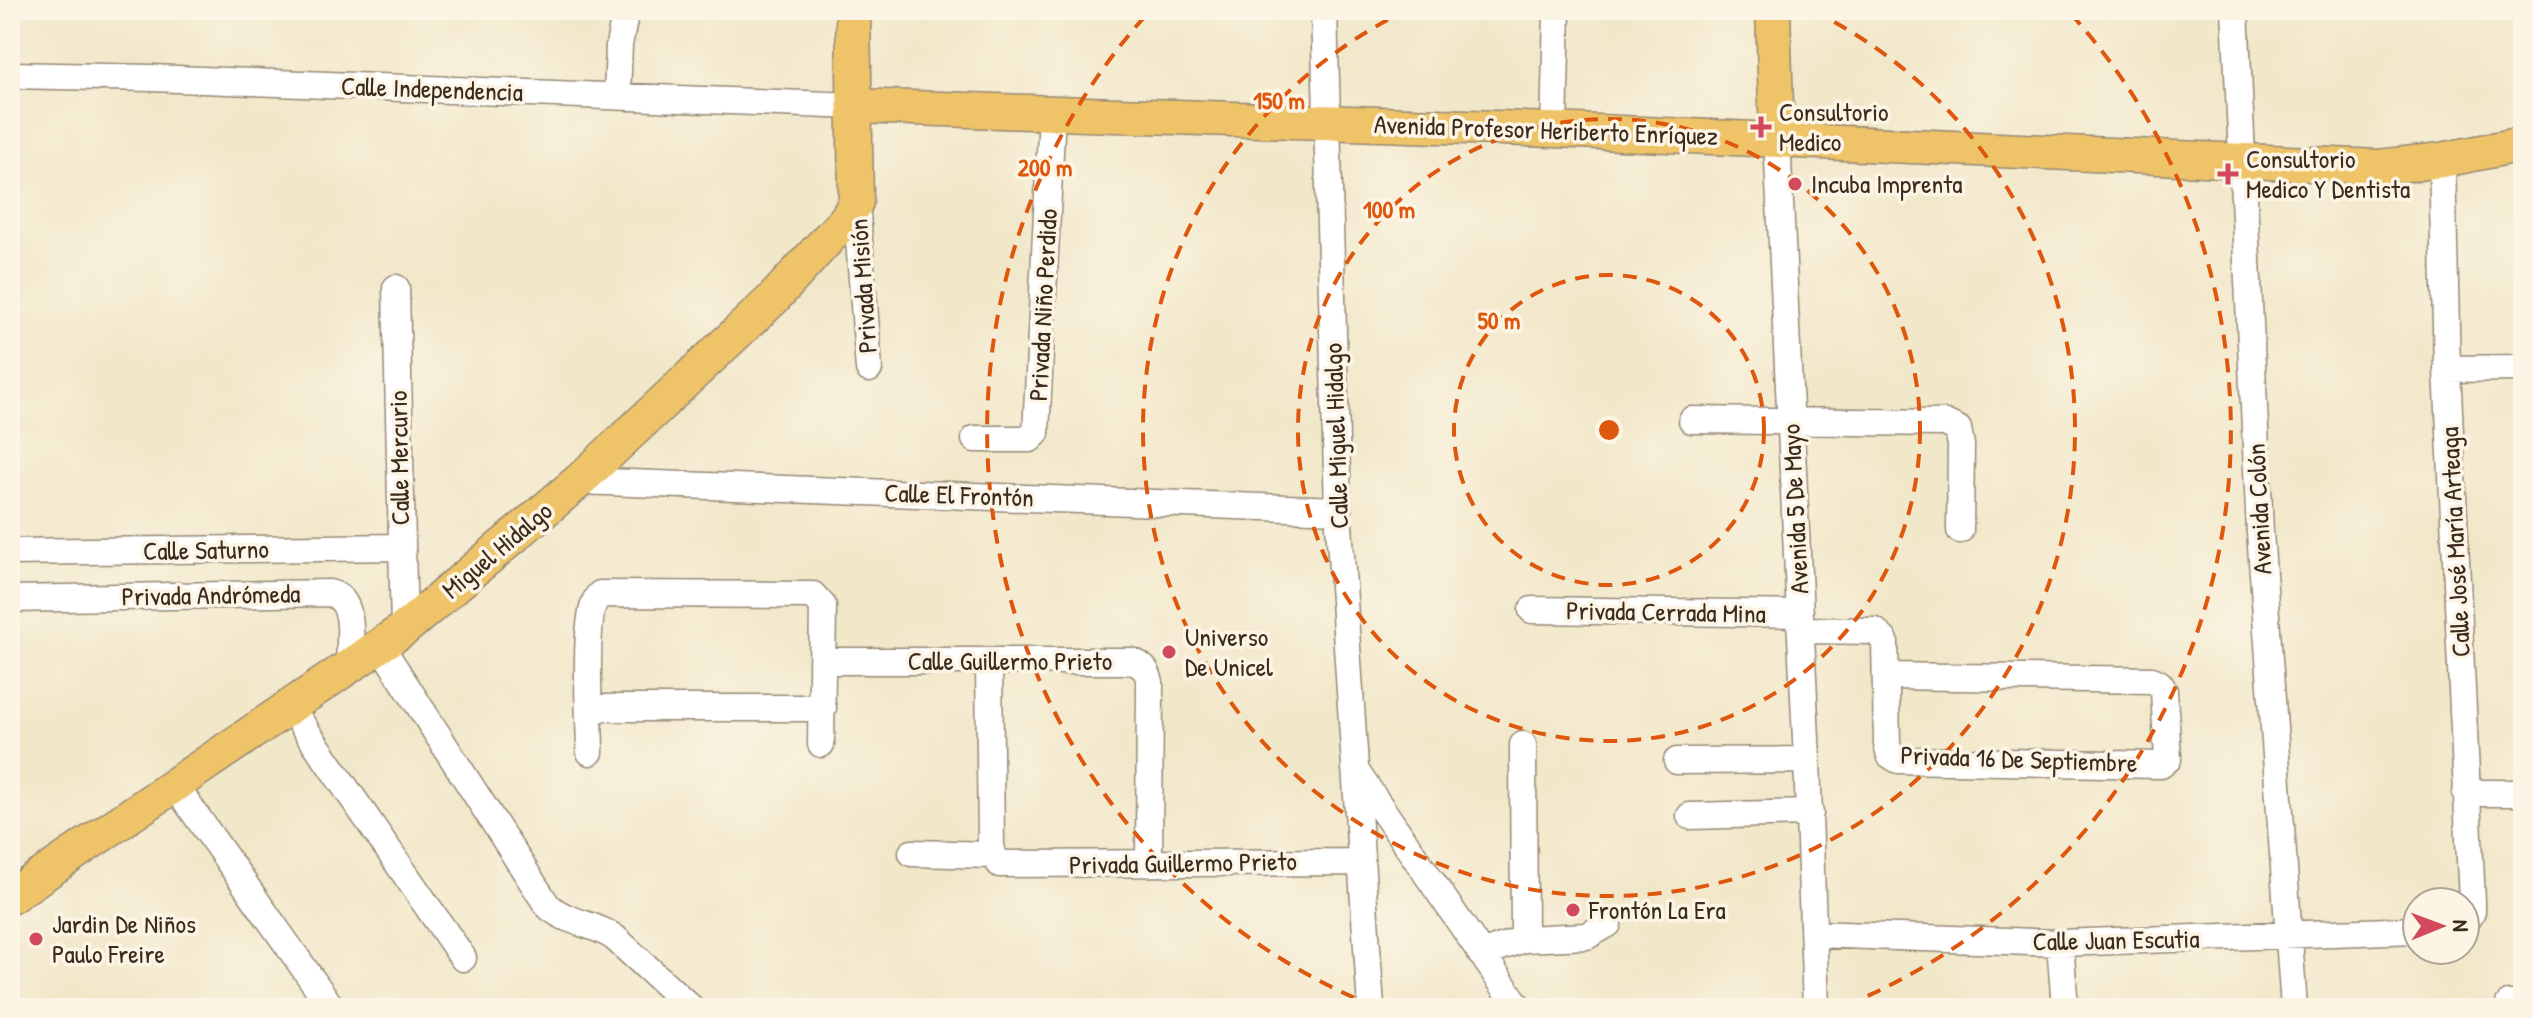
<svg xmlns="http://www.w3.org/2000/svg" width="2533" height="1018" viewBox="0 0 2533 1018" font-family="'Patrick Hand',sans-serif">
  <rect width="100%" height="100%" fill="#fcf5e5"/>
  <filter id="ink" filterUnits="userSpaceOnUse"><feTurbulence type="fractalNoise" baseFrequency=".0125" numOctaves="2"/><feDisplacementMap in="SourceGraphic" scale="16" xChannelSelector="R" yChannelSelector="G"/><feConvolveMatrix kernelMatrix="1 2 1 2 8 2 1 2 1" color-interpolation-filters="sRGB"/></filter>
  <filter id="wash" filterUnits="userSpaceOnUse"><feTurbulence type="fractalNoise" baseFrequency=".006" numOctaves="4" result="noise"/><feDisplacementMap in="SourceGraphic" scale="32" xChannelSelector="R" yChannelSelector="G"/><feGaussianBlur stdDeviation="1.8" result="paint"/><feColorMatrix in="noise" values="0 0 0 0 0 0 0 0 0 0 0 0 0 0 0 0 0 1.4 0 .05"/><feComposite in="paint" operator="in"/></filter>
  <g filter="url(#wash)">
    <rect width="100%" height="100%" fill="#f1e7c9"/>
  </g>
  <g filter="url(#ink)">
    <g fill="none" stroke-linecap="round" stroke-linejoin="round">
      <g stroke="#968874" stroke-width="29">
        <path id="minor" d="M 1324,10 L 1338,510 L 1371,1008
          M 2235,10 L 2260,532 L 2294,1008
          M 10,75 L 152,78 L 855,106
          M 617,96 L 619,45 L 626,10
          M 1554,130 L 1557,10
          M 1777,140 L 1807,760 L 1816,1008
          M 2442,160 L 2447,369 L 2472,902 L 2472,912 L 2465,924
          M 856,202 L 869,369
          M 396,288 L 404,629
          M 2447,369 L 2523,368
          M 1692,420 L 1945,423 L 1958,429 L 1961,445 L 1960,530
          M 975,439 L 1030,439 L 1036,433 L 1052,113
          M 579,481 L 1338,510
          M 10,552 L 401,547
          M 10,599 L 329,593 C 358,599 349,643 349,665
          M 1532,610 L 1800,614
          M 1801,630 L 1875,631 L 1885,641 L 1887,744 L 1890,755 L 1898,760 L 2161,765 L 2168,759 L 2164,691 L 2160,684 L 2152,680 L 1886,676
          M 380,645 L 547,905 C 567,924 593,922 615,938 L 691,1008
          M 822,661 L 1131,661 C 1143,665 1147,670 1150,682 L 1149,862
          M 989,662 L 991,845 L 993,855 L 1000,864 L 1361,862
          M 290,707 L 463,958
          M 590,708 L 823,708
          M 1523,745 L 1524,939
          M 590,752 C 590,722 581,610 600,594 L 813,595 L 823,606 L 821,744
          M 1677,761 L 1807,760
          M 1357,773 L 1519,1008
          M 174,784 L 332,1008
          M 2466,793 L 2523,793
          M 1690,816 L 1810,813
          M 912,853 L 993,855
          M 1815,934 L 2060,943 L 2417,930
          M 2060,943 L 2065,1008
          M 1481,954 L 1524,939 L 1587,936 L 1608,924
          M 2509,1004 L 2523,1004"/>
      </g>
      <g stroke="#968874" stroke-width="37">
        <path id="major" d="M 1773,10 L 1777,140
          M 855,106 L 1554,130 L 2379,167 L 2442,160 L 2523,144
          M 10,897 L 404,629 L 579,481 L 773,299 L 847,218 L 856,202 L 853,10"/>
      </g>
      <use href="#minor" stroke="#fff" stroke-width="26"/>
      <use href="#major" stroke="#efc469" stroke-width="34"/>
    </g>
  </g>
  <g fill="none" stroke="#df570d" stroke-width="4" stroke-dasharray="14 10">
    <circle cx="1609" cy="430" r="155"/>
    <circle cx="1609" cy="430" r="311"/>
    <path d="M1813 11A466 466 0 1 1 1405 11"/>
    <path d="M1376 1007A622 622 0 0 1 1147 14M2071 14A622 622 0 0 1 1842 1007"/>
  </g>
  <g fill="#d1495b" stroke="#fcf5e5" stroke-width="3">
    <path d="M1757 115h8v8h8v8h-8v8h-8v-8h-8v-8h8z"/>
    <path d="M2224 162h8v8h8v8h-8v8h-8v-8h-8v-8h8z"/>
    <circle cx="1795" cy="184" r="8"/>
    <circle cx="1169" cy="652" r="8"/>
    <circle cx="1573" cy="910" r="8"/>
    <circle cx="36" cy="939" r="8"/>
  </g>
  <g text-anchor="middle" stroke-width="7" stroke-linejoin="round" paint-order="stroke">
    <g font-size="26" fill="#3b2a1e" stroke="#fcf5e5">
      <text transform="translate(432 89) rotate(2)" y="9">Calle Independencia</text>
      <text transform="translate(1546 130) rotate(2)" y="9">Avenida Profesor Heriberto Enríquez</text>
      <text transform="translate(863 286) rotate(-94)" y="9">Privada Misión</text>
      <text transform="translate(1043 305) rotate(-87)" y="9">Privada Niño Perdido</text>
      <text transform="translate(1336 436) rotate(-92)" y="9">Calle Miguel Hidalgo</text>
      <text transform="translate(399 458) rotate(-91)" y="9">Calle Mercurio</text>
      <text transform="translate(959 495) rotate(2)" y="9">Calle El Frontón</text>
      <text transform="translate(1795 509) rotate(-93)" y="9">Avenida 5 De Mayo</text>
      <text transform="translate(2259 509) rotate(-93)" y="9">Avenida Colón</text>
      <text transform="translate(2455 542) rotate(-93)" y="9">Calle José María Arteaga</text>
      <text transform="translate(206 550) rotate(-1)" y="9">Calle Saturno</text>
      <text transform="translate(497 550) rotate(-40)" y="9">Miguel Hidalgo</text>
      <text transform="translate(211 595) rotate(-1)" y="9">Privada Andrómeda</text>
      <text transform="translate(1666 612) rotate(1)" y="9">Privada Cerrada Mina</text>
      <text x="1010" y="670">Calle Guillermo Prieto</text>
      <text transform="translate(2019 759) rotate(2)" y="9">Privada 16 De Septiembre</text>
      <text transform="translate(1183 863) rotate(-1)" y="9">Privada Guillermo Prieto</text>
      <text transform="translate(2116 940) rotate(-1)" y="9">Calle Juan Escutia</text>
    </g>
    <g font-size="26" fill="#3b2a1e" stroke="#fcf5e5" text-anchor="start">
      <text x="1779" y="121">Consultorio<tspan x="1779" dy="30">Medico</tspan></text>
      <text x="2246" y="168">Consultorio<tspan x="2246" dy="30">Medico Y Dentista</tspan></text>
      <text x="1811" y="193">Incuba Imprenta</text>
      <text x="1185" y="646">Universo<tspan x="1185" dy="30">De Unicel</tspan></text>
      <text x="1589" y="919">Frontón La Era</text>
      <text x="52" y="933">Jardin De Niños<tspan x="52" dy="30">Paulo Freire</tspan></text>
    </g>
  </g>
  <circle cx="1609" cy="430" r="12" fill="#df570d" stroke="#fcf5e5" stroke-width="4"/>
  <g font-size="24" text-anchor="middle" font-weight="bold" fill="#df570d" stroke="#fcf5e5" stroke-width="7" stroke-linejoin="round" paint-order="stroke">
    <text x="1279" y="109">150 m</text>
    <text x="1045" y="176">200 m</text>
    <text x="1389" y="218">100 m</text>
    <text x="1499" y="329">50 m</text>
  </g>
  <rect width="2533" height="1018" fill="none" stroke="#fcf5e5" stroke-width="40"/>
  <g transform="translate(2441 926) rotate(89)"><circle r="38" fill="#fcf5e5" stroke="#afa495" stroke-width="2"/>
  <path d="M0-6L14 30L0 20L-14 30Z" fill="#d1495b"/>
  <text y="-12" font-size="22" font-weight="bold" text-anchor="middle" fill="#3b2a1e">N</text>
  </g>
</svg>
